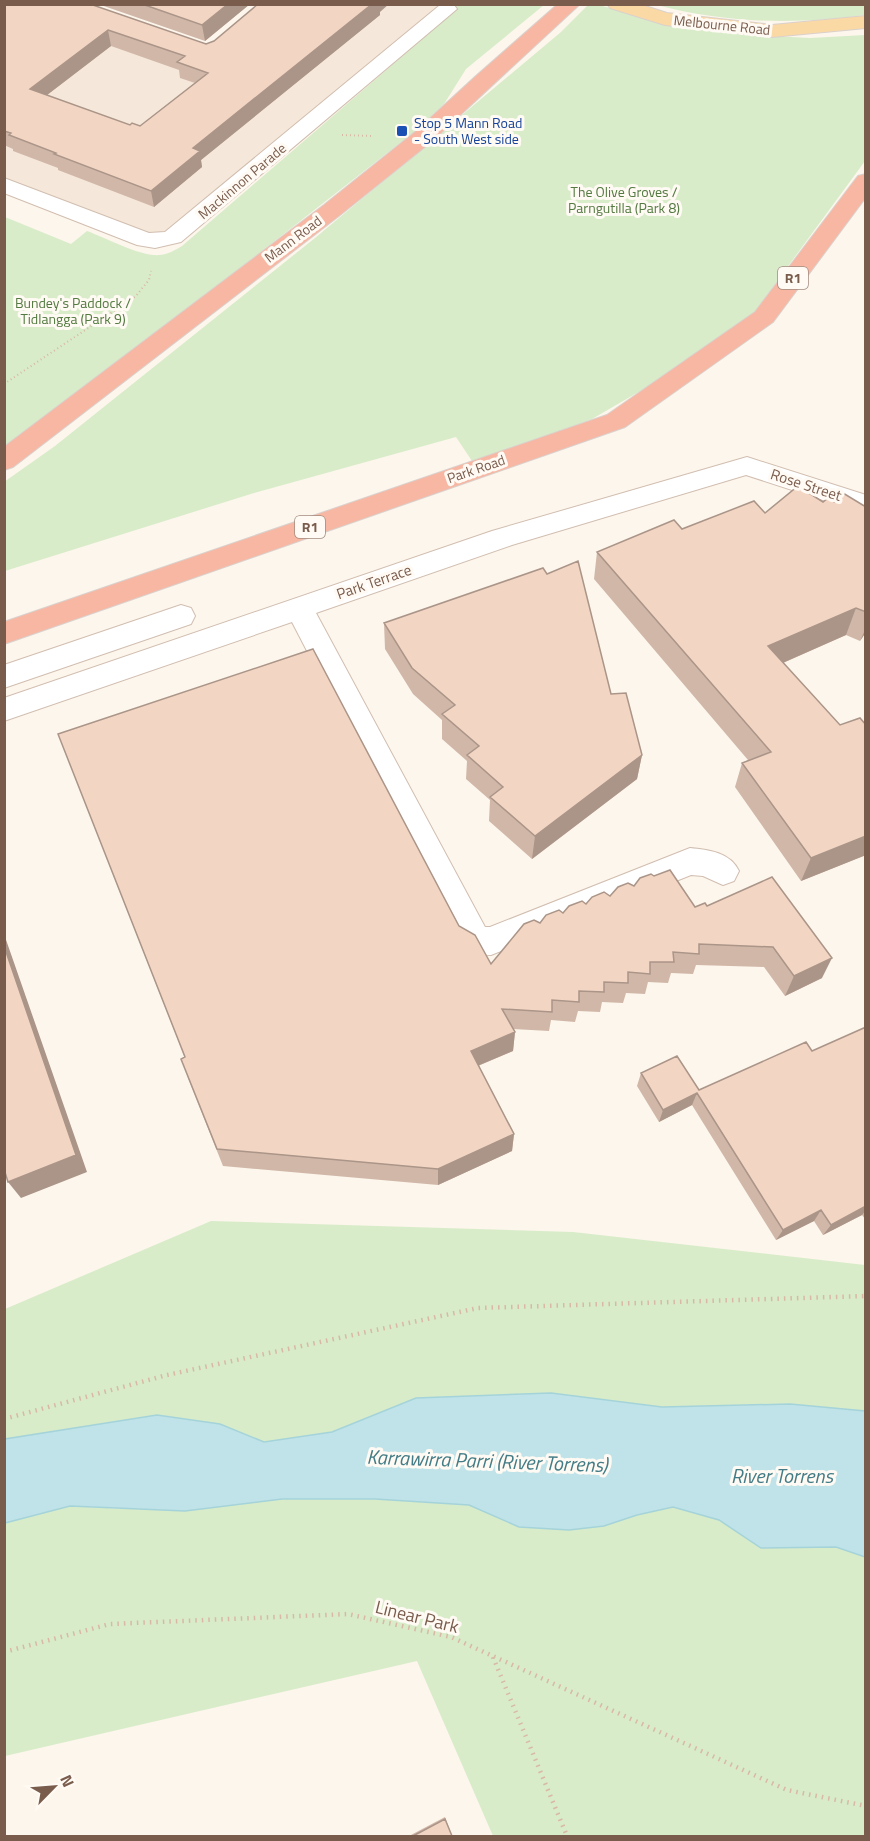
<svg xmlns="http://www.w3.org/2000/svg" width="870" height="1841" viewBox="0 0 870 1841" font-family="'Titillium Web',sans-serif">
  <rect width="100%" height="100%" fill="#fdf6ec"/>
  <path fill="#f5e8da" d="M 4,5 L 207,52 L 266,5 L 450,5 L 447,9 L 155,241 L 5,185 Z"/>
  <path fill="#d8ecc9" d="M 450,5 L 544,5 L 466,69 L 444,104 L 414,132 L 5,452 L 5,217 L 71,244 L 87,231 C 106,238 141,257 160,255 C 169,254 175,250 182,246 L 449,16 L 447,9 Z
    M 588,5 L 599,5 L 638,16 L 734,34 L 810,38 L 865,35 L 865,161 L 753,314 L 699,357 L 592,419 L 474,464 L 456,437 L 254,493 L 5,571 L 4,482 L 55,446 L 315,238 L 561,32 Z
    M 657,5 L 865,5 L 865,15 C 797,25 724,23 657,5 Z
    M 211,1221 L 573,1232 L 865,1265 L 865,1411 L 790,1404 L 662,1407 L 550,1393 L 416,1398 L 332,1432 L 264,1442 L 220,1424 L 157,1415 L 5,1439 L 5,1309 Z
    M 282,1499 L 375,1499 L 469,1505 L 519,1527 L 604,1526 L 637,1515 L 673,1507 L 719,1520 L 761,1548 L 836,1547 L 865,1557 L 865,1836 L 493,1836 L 417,1661 L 5,1756 L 4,1523 L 70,1506 L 125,1509 L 237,1504 Z"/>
  <path fill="#bfe3e8" stroke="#a5d3da" stroke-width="1.5" d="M 551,1393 L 662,1407 L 790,1404 L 865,1411 L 865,1557 L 836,1547 L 761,1548 L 719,1520 L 673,1507 L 637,1515 L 604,1526 L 569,1530 L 519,1527 L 469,1505 L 375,1499 L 282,1499 L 185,1511 L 70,1506 L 5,1523 L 5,1439 L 157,1415 L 220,1424 L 264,1442 L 332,1432 L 416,1398 Z"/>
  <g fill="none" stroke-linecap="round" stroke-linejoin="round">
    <g stroke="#d1beb0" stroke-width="2">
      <path id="minor" d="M 440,5 L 454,5 L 457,9 L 181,242 L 155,248 L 137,245 L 4,193 L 4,178 L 149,233 L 165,232 Z
        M 747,457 L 866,495 L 866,514 L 746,475 L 512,545 L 316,613 L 485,927 L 490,927 L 690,848 C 709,850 730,852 739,871 L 734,881 L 723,885 L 703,876 L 691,875 L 491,955 C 479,955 470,953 460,946 L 292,622 L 4,721 L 4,698 L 492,531 Z
        M 181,605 L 191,608 L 195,616 L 191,624 L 4,688 L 4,665 Z"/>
    </g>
    <g stroke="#dad1cd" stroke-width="2">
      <path id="major" d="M 607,4 L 639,4 L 667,13 L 772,25 L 866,16 L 866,28 L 772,37 L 665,25 L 610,8 Z"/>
    </g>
    <g stroke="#dad1cd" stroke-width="2">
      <path id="highway" d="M 558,4 L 580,4 L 431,142 L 340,215 L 13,467 L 4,470 L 4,447 L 324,205 L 415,132 L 476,76 Z
        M 866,174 L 866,197 L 773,322 L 625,427 L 4,644 L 4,622 L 607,415 L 755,312 L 858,176 Z"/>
    </g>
    <path stroke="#d9b8a5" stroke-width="2" stroke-dasharray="1 3" stroke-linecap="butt" d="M 342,135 L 374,136
      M 4,384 L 135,297 L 149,280 L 151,271"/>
    <path stroke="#d9b8a5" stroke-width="4.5" stroke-dasharray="1.5 5" stroke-linecap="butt" d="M 4,1419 L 167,1375 L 478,1308 L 866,1296
      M 4,1652 L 110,1624 L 348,1614 L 451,1637 L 787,1790 L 866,1806
      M 493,1657 L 567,1836"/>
    <use href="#minor" fill="#fff" fill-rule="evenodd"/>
    <use href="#major" fill="#fbd9a5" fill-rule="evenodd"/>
    <use href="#highway" fill="#f7b7a3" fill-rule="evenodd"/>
  </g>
  <path fill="#d1b7a8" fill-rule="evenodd" d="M 4,4 L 206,44 L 380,12 L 380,15 L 201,160 L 202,167 L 154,207 L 58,170 L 58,168 L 13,151 L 13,149 L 4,145 ZM 111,46 L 179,70 L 180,78 L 195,83 L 140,126 L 130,125 L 47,95 Z
    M 98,4 L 250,4 L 205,41 Z
    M 823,502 L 834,502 L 866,507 L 866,635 L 864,635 L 860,641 L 846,635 L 783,663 L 866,855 L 801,881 L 735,787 L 742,763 L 748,760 L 594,579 L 597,552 L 682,529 Z
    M 384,623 L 611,694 L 642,755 L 637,779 L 532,859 L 489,821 L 490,800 L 466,779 L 467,761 L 442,739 L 442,720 L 413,694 L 385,649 Z
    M 67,757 L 459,926 L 491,964 L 540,923 L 586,904 L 610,896 L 634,886 L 695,907 L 707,906 L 772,877 L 822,978 L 785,996 L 764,967 L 696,965 L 693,974 L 671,973 L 668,983 L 648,982 L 645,994 L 626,993 L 623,1003 L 602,1002 L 600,1012 L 578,1011 L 575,1022 L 551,1020 L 549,1031 L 513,1029 L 515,1032 L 513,1051 L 478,1066 L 514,1134 L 512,1151 L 438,1185 L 223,1166 L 188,1078 L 185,1058 Z
    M 866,1027 L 866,1220 L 862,1215 L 823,1235 L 814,1221 L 776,1240 L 692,1105 L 659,1122 L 637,1086 L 641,1073 L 699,1090 L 812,1051 Z
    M 445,1817 L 452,1836 L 409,1836 Z"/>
  <path fill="#aa9588" d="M 228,4 L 250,4 L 205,41 L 202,25 Z
    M 372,4 L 389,4 L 380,12 L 380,15 L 201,160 L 202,167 L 154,207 L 151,191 L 193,148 Z
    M 108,30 L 111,46 L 34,105 L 30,89 Z
    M 856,608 L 846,635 L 760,673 L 768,646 Z
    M 866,628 L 866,632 L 860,641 Z
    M 642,755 L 637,779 L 532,859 L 535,836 Z
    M 866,836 L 866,855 L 801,881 L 811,858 Z
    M 4,934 L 87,1172 L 21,1198 L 8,1182 Z
    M 832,958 L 822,978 L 785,996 L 794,976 Z
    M 515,1032 L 513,1051 L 470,1069 L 471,1051 Z
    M 697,1093 L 692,1105 L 659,1122 L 663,1110 Z
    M 514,1134 L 512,1151 L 438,1185 L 438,1169 Z
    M 866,1206 L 866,1210 L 862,1215 L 823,1235 L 831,1225 Z
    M 821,1210 L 814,1221 L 776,1240 L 783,1230 Z"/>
  <path fill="#f3d5c3" stroke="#aa9588" stroke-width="1.5" fill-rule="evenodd" d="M 4,4 L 90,4 L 206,44 L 214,41 L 258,4 L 372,4 L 193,148 L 200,151 L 151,191 L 54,154 L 56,153 L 9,135 L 11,133 L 4,131 ZM 108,30 L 185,56 L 177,62 L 208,73 L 140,126 L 132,123 L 130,125 L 30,89 Z
    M 142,4 L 228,4 L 202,25 Z
    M 798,486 L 823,502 L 828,498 L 834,502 L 843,493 L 866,507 L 866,612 L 856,608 L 768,646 L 840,725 L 860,718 L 866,725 L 866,836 L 811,858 L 742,763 L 771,752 L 597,552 L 674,520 L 682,529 L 754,501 L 765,513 Z
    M 578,561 L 611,694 L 626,693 L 642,755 L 535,836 L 490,797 L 503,787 L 467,755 L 479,746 L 442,714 L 455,705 L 412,668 L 384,623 L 543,568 L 547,574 Z
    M 313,649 L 459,926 L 475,935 L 491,964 L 524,924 L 534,920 L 540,923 L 546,915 L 559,910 L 563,913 L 569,906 L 582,901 L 586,904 L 592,897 L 604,892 L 610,896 L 618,887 L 628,883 L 634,886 L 640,878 L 651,874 L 654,876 L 670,870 L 695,907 L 705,903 L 707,906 L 772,877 L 832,958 L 794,976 L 773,947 L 699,944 L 699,954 L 673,952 L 674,962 L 650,962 L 650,974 L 628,972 L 628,983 L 604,982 L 604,992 L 579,991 L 579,1002 L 552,1000 L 552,1012 L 502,1009 L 515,1032 L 471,1051 L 514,1134 L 438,1169 L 217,1149 L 181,1059 L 185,1057 L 58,734 Z
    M 4,946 L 76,1155 L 8,1182 L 4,1169 Z
    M 866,1027 L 866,1206 L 831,1225 L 821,1210 L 783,1230 L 697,1093 L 663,1110 L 641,1073 L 677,1056 L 699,1090 L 806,1042 L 812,1051 Z
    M 445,1819 L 452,1836 L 413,1836 Z"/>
  <rect fill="#1a4fb4" stroke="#fffaf3" stroke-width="2" x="396" y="125" width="12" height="12" rx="3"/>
  <g text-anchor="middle" stroke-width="6" stroke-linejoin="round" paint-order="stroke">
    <g font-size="14" fill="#7a5c4d" stroke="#fffaf3">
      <text transform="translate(722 25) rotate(6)" y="5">Melbourne Road</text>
      <text transform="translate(242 181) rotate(-40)" y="5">Mackinnon Parade</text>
      <text transform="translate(293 239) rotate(-37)" y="5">Mann Road</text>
      <text transform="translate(476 469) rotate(-19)" y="5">Park Road</text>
    </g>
    <g font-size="14" fill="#164399" stroke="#fffaf3" text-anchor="start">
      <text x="414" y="128">Stop 5 Mann Road<tspan x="414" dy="16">- South West side</tspan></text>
    </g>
    <g font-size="14" fill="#537a41" stroke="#fffaf3">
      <text x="624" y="197">The Olive Groves /<tspan x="624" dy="16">Parngutilla (Park 8)</tspan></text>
      <text x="73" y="308">Bundey's Paddock /<tspan x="73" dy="16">Tidlangga (Park 9)</tspan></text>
    </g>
    <g fill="#fffaf3" stroke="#a28b7f" stroke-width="1.5">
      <rect x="778" y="267" width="30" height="22" rx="4.5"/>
      <rect x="295" y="516" width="30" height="22" rx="4.5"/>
    </g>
    <g font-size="14" font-weight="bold" fill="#7a5c4d">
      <text x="793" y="283">R1</text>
      <text x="310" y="532">R1</text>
    </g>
    <g font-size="15" fill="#7a5c4d" stroke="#fffaf3">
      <text transform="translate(806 485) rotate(18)" y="5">Rose Street</text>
      <text transform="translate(374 582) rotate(-19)" y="5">Park Terrace</text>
    </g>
    <g font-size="18" fill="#7a5c4d" stroke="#fffaf3">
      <text transform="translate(417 1617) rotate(14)" y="6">Linear Park</text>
    </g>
    <g font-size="20" font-style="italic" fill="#437c86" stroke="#fffaf3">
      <text transform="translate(487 1461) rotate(2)" y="7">Karrawirra Parri (River Torrens)</text>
      <text x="782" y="1483">River Torrens</text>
    </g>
  </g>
  <rect width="870" height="1841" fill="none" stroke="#7a5c4d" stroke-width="12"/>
  <g transform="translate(54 1787) rotate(65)" stroke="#fffaf3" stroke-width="4.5" paint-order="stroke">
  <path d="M0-4.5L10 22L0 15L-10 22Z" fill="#7a5c4d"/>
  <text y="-9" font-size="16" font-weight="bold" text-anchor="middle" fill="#7a5c4d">N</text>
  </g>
</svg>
